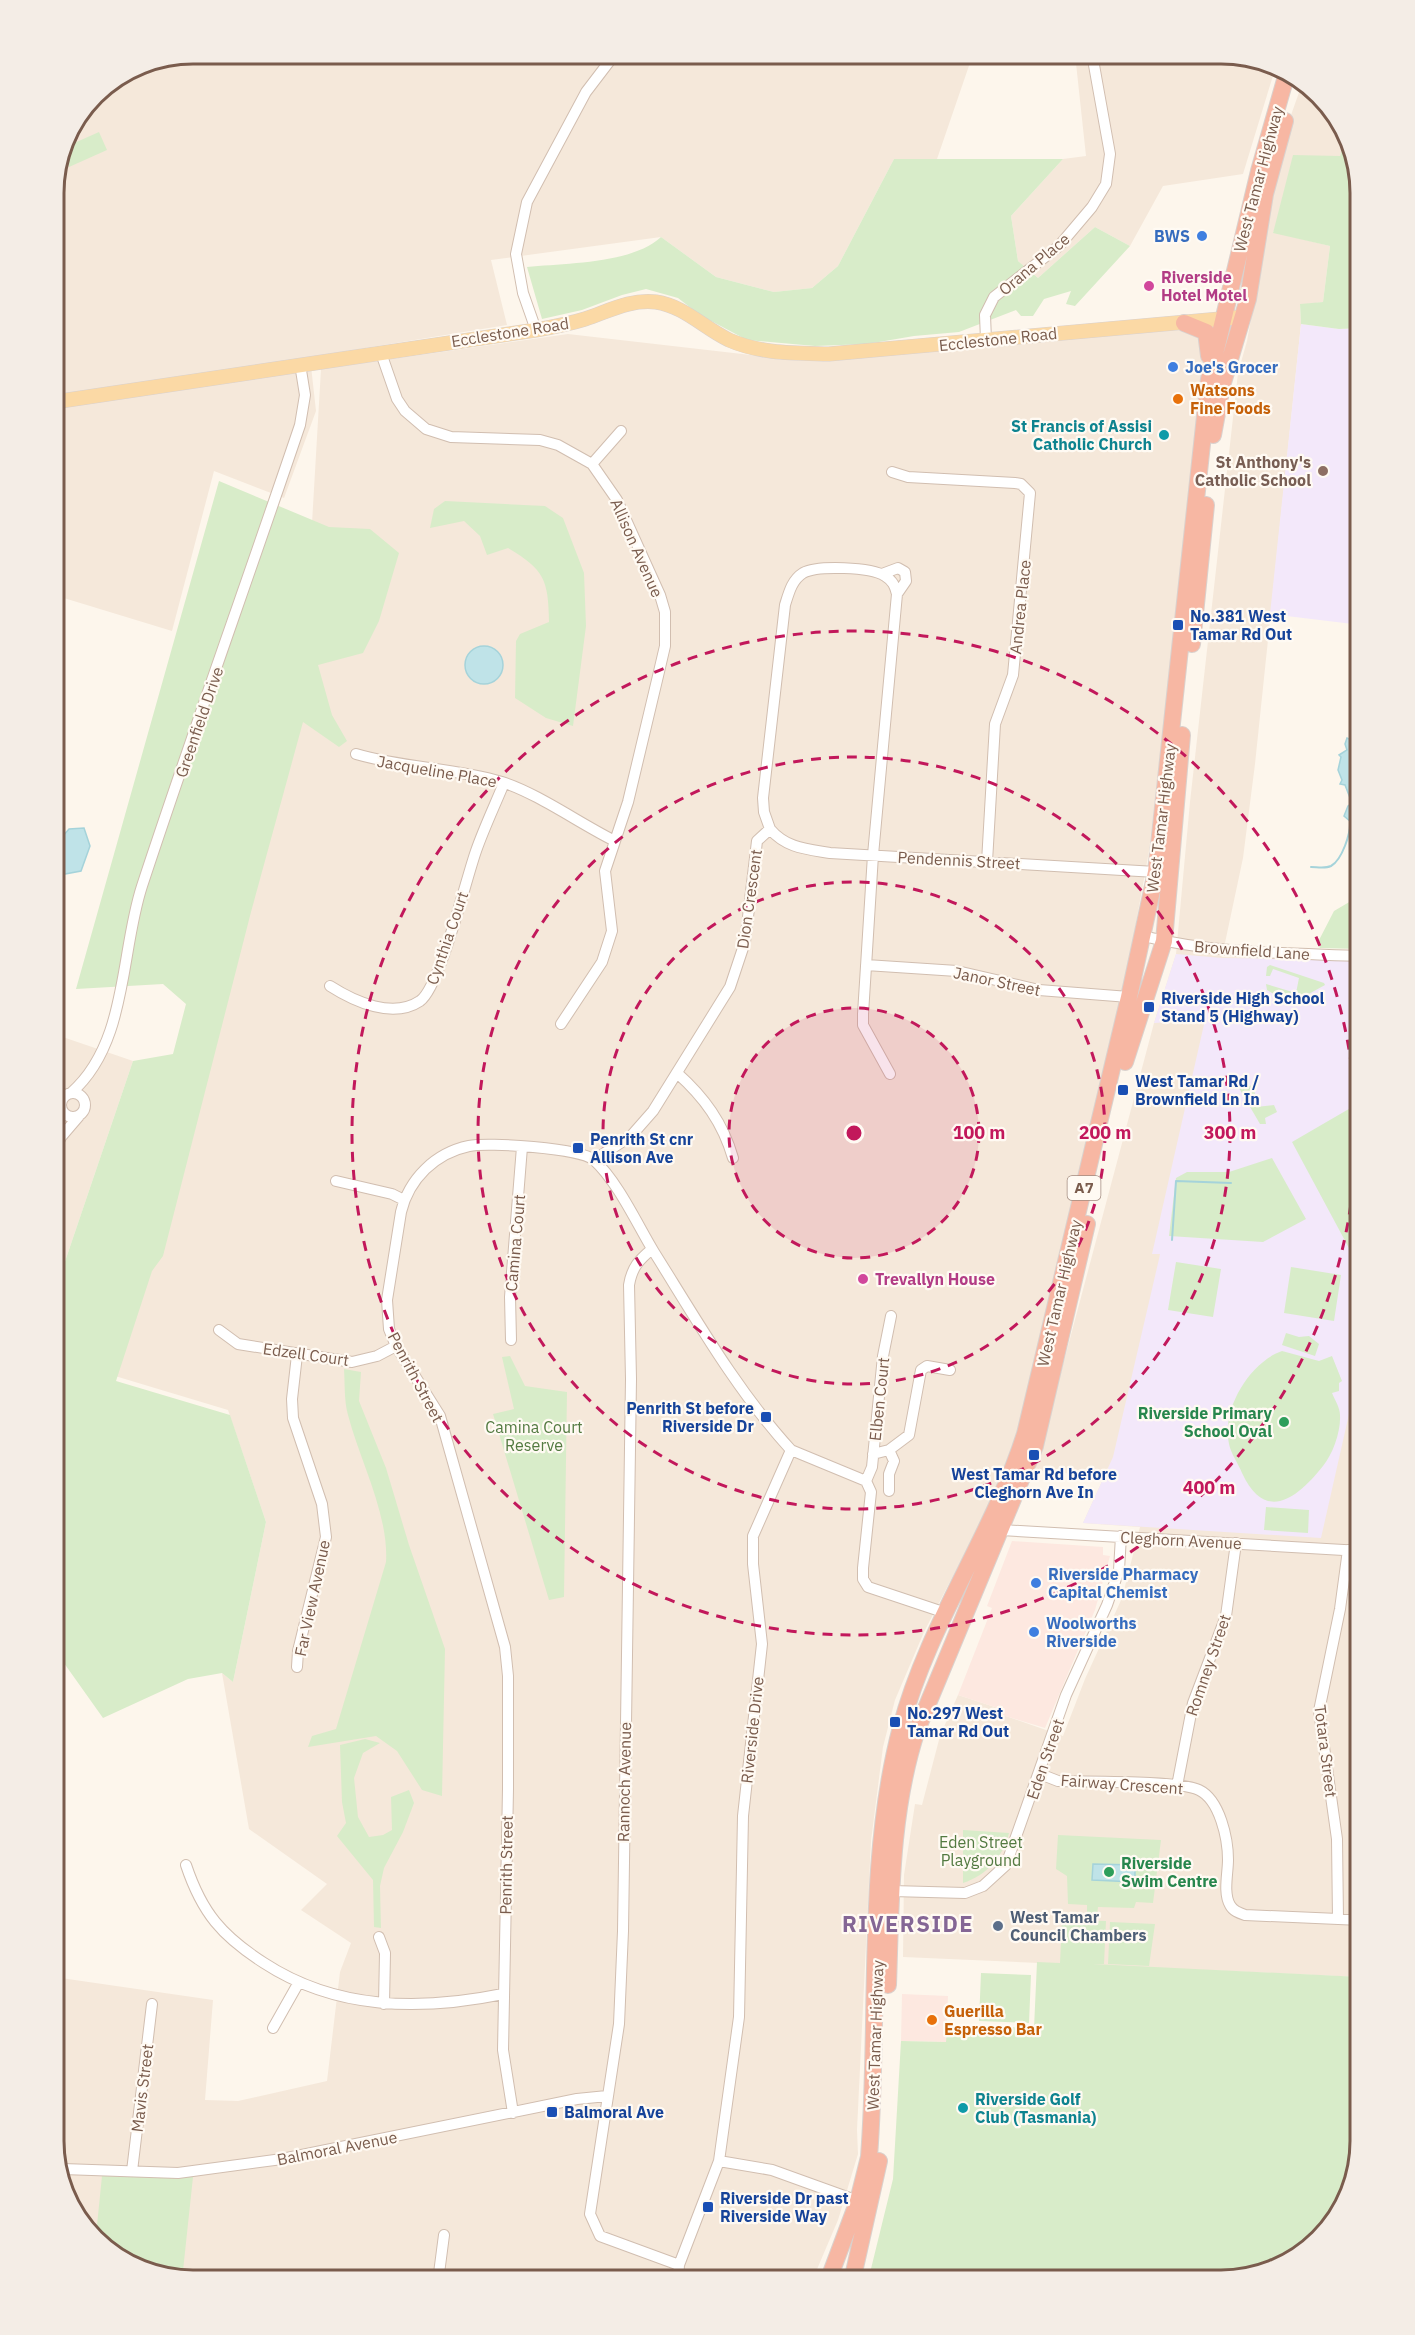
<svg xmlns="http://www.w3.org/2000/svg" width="1415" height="2335" viewBox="0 0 1415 2335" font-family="'IBM Plex Sans',sans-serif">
  <rect width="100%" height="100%" fill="#fdf6ec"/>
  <path fill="#f5e8da" d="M 193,54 L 973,54 L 937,159 L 894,159 L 838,266 L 812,288 L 774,292 L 716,277 L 661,237 L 491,260 L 507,325 L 310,357 L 316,411 L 284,498 L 214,471 L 172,631 L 54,595 L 54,184 L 65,140 L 95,95 L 140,64 Z
    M 1075,54 L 1231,54 L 1275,69 L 1243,174 L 1163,186 L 1130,246 L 1095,227 L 1038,278 L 1018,261 L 1011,216 L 1063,159 L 1086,156 Z
    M 1303,81 L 1347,134 L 1340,156 L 1273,232 L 1330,246 L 1323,302 L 1300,305 L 1301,324 L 1255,764 L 1243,858 L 1222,957 L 1361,960 L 1361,1977 L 903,1957 L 904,1875 L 915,1804 L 922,1805 L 940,1736 L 958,1695 L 1004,1710 L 1003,1715 L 1063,1736 L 1085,1679 L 1122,1598 L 1140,1527 L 1083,1523 L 1104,1477 L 1035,1470 L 1154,1023 L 1176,954 L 1190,802 L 1238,373 L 1247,341 L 1284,135 Z
    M 1170,326 L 1194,329 L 1207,345 L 1149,851 L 1114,1045 L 1027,1409 L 987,1510 L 924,1632 L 895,1700 L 883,1747 L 871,1841 L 857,2130 L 858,2154 L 838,2220 L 812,2281 L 184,2281 L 116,2257 L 68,2203 L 54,2142 L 54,1977 L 213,2000 L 205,2100 L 238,2101 L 327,2081 L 340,1972 L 351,1943 L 301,1910 L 327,1884 L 249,1829 L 222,1673 L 233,1682 L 266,1522 L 228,1410 L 115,1376 L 305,643 L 321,369 L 568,334 L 804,361 Z
    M 54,1034 L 133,1061 L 54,1294 Z"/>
  <path fill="#fde8e0" d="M 1012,1541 L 1103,1547 L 1103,1555 L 1110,1556 L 1095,1610 L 1045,1728 L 1002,1715 L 1004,1710 L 958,1695 L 992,1608 L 987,1606 Z
    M 902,1994 L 948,1996 L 946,2042 L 901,2041 Z"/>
  <path fill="#f3e8fa" d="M 1301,324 L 1339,329 L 1361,328 L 1361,625 L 1270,614 Z
    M 1176,954 L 1222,958 L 1361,960 L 1361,1361 L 1321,1538 L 1083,1523 L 1113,1457 L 1159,1259 L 1160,1254 L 1152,1254 L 1205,1020 L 1154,1023 Z"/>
  <path fill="#d8ecc9" d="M 99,132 L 107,150 L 69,167 L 63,148 Z
    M 1347,134 L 1361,193 L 1361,328 L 1339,329 L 1301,324 L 1300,304 L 1323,302 L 1330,246 L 1273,233 L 1293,155 L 1340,156 Z
    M 894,159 L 1063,159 L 1011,216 L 1018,261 L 1038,278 L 1095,227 L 1130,246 L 1075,306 L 1066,304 L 1071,291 L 1044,299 L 1033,316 L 1021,316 L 1016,310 L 959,332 L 914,336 L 867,344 L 815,346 L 747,340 L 700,315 L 678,298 L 646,289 L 622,295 L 582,310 L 542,319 L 527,267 C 566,263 632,264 661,237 L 716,277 L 774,292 L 812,288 L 838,266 Z
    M 219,481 L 329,527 L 370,529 L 399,553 L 379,621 L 363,653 L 318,665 L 332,715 L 347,741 L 339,747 L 303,722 L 251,912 L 163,1256 L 152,1271 L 116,1381 L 230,1415 L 266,1522 L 233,1682 L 222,1673 L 188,1679 L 103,1718 L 54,1649 L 54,1294 L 133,1061 L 173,1054 L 186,1004 L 163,984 L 76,989 Z
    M 445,501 L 545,506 L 563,518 L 584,573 L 586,626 L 573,726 L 546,718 L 515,698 L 516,641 L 520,634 L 549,622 C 548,580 545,570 508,548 L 487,555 L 480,536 L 464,521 L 430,528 L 434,509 Z
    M 1351,901 L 1361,901 L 1361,949 L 1320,948 L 1317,944 L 1334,911 Z
    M 1270,965 L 1324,983 L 1325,985 L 1296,1001 L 1288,1003 L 1267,990 L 1266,984 L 1296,993 L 1299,978 L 1273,969 L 1270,976 L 1266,976 L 1267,967 Z
    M 1254,1085 L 1256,1107 L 1274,1105 L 1277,1112 L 1265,1118 L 1266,1124 L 1260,1124 L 1239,1088 Z
    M 1354,1106 L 1361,1119 L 1361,1243 L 1350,1250 L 1292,1142 Z
    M 1272,1158 L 1306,1219 L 1263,1242 L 1169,1236 L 1176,1178 L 1187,1172 L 1229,1172 Z
    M 1176,1262 L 1221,1269 L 1213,1317 L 1168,1310 Z
    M 1291,1267 L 1341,1275 L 1334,1321 L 1284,1313 Z
    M 1286,1333 L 1299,1337 L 1309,1336 L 1319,1344 L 1315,1356 L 1282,1345 Z
    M 1282,1351 L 1319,1361 L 1332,1356 L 1342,1381 L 1339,1383 L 1339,1391 L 1332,1393 C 1335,1400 1340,1408 1340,1415 C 1341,1431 1333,1454 1323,1466 C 1297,1499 1265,1523 1242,1473 C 1238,1463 1231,1454 1229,1444 C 1221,1409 1250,1362 1282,1351 Z
    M 510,1356 L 525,1386 L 567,1392 L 564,1597 L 549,1600 L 493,1414 L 514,1409 L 502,1357 Z
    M 344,1369 L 361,1372 L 359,1401 L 386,1468 L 409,1545 L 445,1649 L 442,1796 L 422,1790 L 397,1751 L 376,1736 L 308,1747 L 312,1736 L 336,1729 L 386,1562 C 389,1515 360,1461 348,1415 C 344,1401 345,1384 344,1369 Z
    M 1266,1507 L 1309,1510 L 1308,1533 L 1264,1530 Z
    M 365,1739 L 380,1743 L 363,1753 L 354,1778 L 358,1817 L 369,1837 L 383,1835 L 392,1830 L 391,1797 L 409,1790 L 414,1803 L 403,1832 L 384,1868 L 380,1886 L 381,1928 L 374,1927 L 373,1880 L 337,1836 L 346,1823 L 342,1802 L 340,1745 Z
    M 963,1830 L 1009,1833 C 1003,1857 987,1875 963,1883 Z
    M 1058,1835 L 1161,1840 L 1153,1903 L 1136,1902 L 1134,1908 L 1098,1907 L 1097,1915 L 1087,1915 L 1087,1905 L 1068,1904 L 1067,1876 L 1056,1869 Z
    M 1062,1920 L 1106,1921 L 1104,1964 L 1093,1964 L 1361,1977 L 1361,2142 L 1338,2219 L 1283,2267 L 1222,2281 L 868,2281 L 893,2179 L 901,2041 L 946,2042 L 947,2025 L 1034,2028 L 1037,1962 L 1060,1963 Z
    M 1110,1922 L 1155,1924 L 1149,1966 L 1108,1964 Z
    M 981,1973 L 1031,1975 L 1029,2023 L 979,2021 Z
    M 102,2176 L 193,2177 L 182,2280 L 116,2257 L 96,2235 Z"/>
  <path fill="#bfe3e8" stroke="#a5d3da" stroke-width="1.5" d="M465 665a19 19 0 1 1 38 0a19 19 0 1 1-38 0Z
    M 1361,723 L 1361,816 L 1350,821 L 1344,816 L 1348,806 L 1352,803 L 1345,785 L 1340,784 L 1342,780 L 1338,770 L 1341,757 L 1339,755 L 1347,750 L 1345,744 L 1347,738 L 1354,741 L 1353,729 Z
    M 84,828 L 90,846 L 81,871 L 54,876 C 54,854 54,845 69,829 Z
    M 1093,1864 L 1135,1865 L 1135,1882 L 1092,1880 Z"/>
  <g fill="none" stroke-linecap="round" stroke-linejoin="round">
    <path stroke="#a5d3da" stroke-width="2" d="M 1311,867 C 1317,867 1325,869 1331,866 C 1342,860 1351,833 1350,821
      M 1172,1240 L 1176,1181 L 1231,1183"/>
    <g stroke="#d1beb0" stroke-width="12">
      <path id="minor" d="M 536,330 L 523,293 L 516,254 L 527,202 L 586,92 L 615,54
        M 986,340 L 985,315 L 994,297 L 1059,246 L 1092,207 L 1106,184 L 1110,154 L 1092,54
        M 381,353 L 397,399 L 405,411 L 426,429 L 451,437 L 540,440 L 558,445 L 592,464 L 617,500 L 660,595 L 665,612 L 665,646 L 658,676 L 628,802 L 605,871 L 612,931 L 602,962 L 561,1024
        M 592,464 L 621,431
        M 892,472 L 908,477 L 1015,483 L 1021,484 L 1030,493 L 1013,675 L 995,724 L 987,862
        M 882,574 L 898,568 L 905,572 L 906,581 L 897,594
        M 356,754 C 404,768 454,768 502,782 C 537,793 579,823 613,840
        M 770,829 C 786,848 806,849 830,853 L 1156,872
        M 1143,936 C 1215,954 1287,953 1361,956
        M 866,965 L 957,971 L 1039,990 L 1129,997
        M 330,986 C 355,1002 393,1019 420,1001 C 440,987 466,879 476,851 C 484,828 495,805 504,783
        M 677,1073 C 704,1097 723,1123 733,1158
        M61 1105a12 12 0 1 1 24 0a12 12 0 1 1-24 0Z
        M 71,1093 C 128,1043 120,953 142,886 C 193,731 248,579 300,425 L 305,395 L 300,364
        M 54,1151 L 61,1137 L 79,1116
        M 594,1160 L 631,1136 L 653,1111 L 730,987 L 745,942 L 757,841 L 770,829 L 764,812 L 763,798 L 785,605 C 789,592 792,580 803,573 C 817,565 871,567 885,576 C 893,581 895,586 897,594 L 873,855 L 863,1014 L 863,1025 L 890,1074
        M 336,1181 L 392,1194 L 404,1200
        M 652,1249 C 639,1260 632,1267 629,1285 L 631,1379 L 623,1931 L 619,2024 L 590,2214 L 600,2236 L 679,2265
        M 219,1330 L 238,1344 L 352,1362 L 377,1356 L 396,1346
        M 511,1340 L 510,1297 L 522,1147
        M 873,1454 L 889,1450 L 909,1435 L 921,1370 L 927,1366 L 950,1370
        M 866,1481 L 872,1467 L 883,1356 L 891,1316
        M 889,1491 L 889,1474 L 894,1461 L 889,1450
        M 1001,1530 L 1361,1551
        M 297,1667 L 298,1651 L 326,1537 L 322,1504 L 293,1418 L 292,1399 L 297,1355
        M 1040,1774 L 1058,1781 C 1087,1782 1177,1780 1199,1790 C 1220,1800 1228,1839 1228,1860 C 1228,1873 1223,1893 1230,1905 C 1233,1911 1239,1913 1245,1915 L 1361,1920
        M 1177,1786 L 1193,1703 L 1226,1616 L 1236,1543
        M 186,1865 C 202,1913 222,1936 264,1963 C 336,2010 420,2011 503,1994
        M 892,1891 L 965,1893 L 983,1886 L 1006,1865 L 1066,1695 L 1107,1605 L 1119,1570 L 1121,1536
        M 1338,1919 L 1337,1839 L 1319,1711 L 1340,1609 L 1348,1550
        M 379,1937 L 385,1953 L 384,2004
        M 273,2028 L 299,1982
        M 513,2113 L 503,2050 L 508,1789 L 508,1676 L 505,1647 L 440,1416 L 396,1346 L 389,1329 L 387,1300 L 401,1212 C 409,1179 435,1153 469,1146 C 488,1142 580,1148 594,1160 C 618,1182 637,1224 654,1252 C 696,1319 737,1391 791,1450
        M 719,2161 L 772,2170 L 858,2201
        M 63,2169 L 178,2173 L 282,2159 L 577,2099 L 607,2096
        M 132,2171 L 152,2004
        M 438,2281 L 444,2235
        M 678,2281 L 679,2265 L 719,2161 L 739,2017 L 743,1816 L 762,1644 L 753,1564 L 753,1536 L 791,1450 L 866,1481 L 871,1492 L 863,1568 L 863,1579 L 868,1587 L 946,1613"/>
    </g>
    <g stroke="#dad1cd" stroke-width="15">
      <path id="major" d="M 54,402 L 536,330 C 553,327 569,324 585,319 C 609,311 630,299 656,302 C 684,306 704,328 729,340 C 761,354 795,353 829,354 L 1242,317"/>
    </g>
    <g stroke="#dad1cd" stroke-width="18">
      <path id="highway" d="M 1184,323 L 1206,332 L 1209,356
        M 1213,435 L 1222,386 L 1248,299 L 1265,194 L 1285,121
        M 1192,644 L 1206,505
        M 1125,1062 L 1164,941 L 1182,735
        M 888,1985 C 891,1899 890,1812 917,1730 L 1035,1446 L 1087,1224
        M 828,2281 L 858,2201 L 869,2157 C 880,2016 865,1863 901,1727 C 928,1624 993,1535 1025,1434 L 1129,997 L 1156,872 L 1209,379 L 1259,171 L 1287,73
        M 852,2281 L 879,2161"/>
    </g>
    <use href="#minor" stroke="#fff" stroke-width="10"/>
    <use href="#major" stroke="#fbd9a5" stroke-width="14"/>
    <use href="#highway" stroke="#f7b7a3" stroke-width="16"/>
  </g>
  <circle cx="854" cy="1133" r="125" fill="#c2185b" fill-opacity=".12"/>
  <g fill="none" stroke="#c2185b" stroke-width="3" stroke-dasharray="10 8">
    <circle cx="854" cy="1133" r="125"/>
    <circle cx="854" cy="1133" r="251"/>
    <circle cx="854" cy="1133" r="376"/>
    <circle cx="854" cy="1133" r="502"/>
  </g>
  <g fill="#3f7fe0" stroke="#fffaf3" stroke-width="2">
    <circle cx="1202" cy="236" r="6"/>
    <circle cx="1173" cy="367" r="6"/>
    <circle cx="1036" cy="1583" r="6"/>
    <circle cx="1034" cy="1632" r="6"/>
  </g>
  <g fill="#d1479c" stroke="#fffaf3" stroke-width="2">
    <circle cx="1149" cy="286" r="6"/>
    <circle cx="863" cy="1279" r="6"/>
  </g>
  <g fill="#e8710a" stroke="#fffaf3" stroke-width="2">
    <circle cx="1178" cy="399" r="6"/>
    <circle cx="932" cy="2020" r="6"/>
  </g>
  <g fill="#0f9aa8" stroke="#fffaf3" stroke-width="2">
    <circle cx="1164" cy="435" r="6"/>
    <circle cx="963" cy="2108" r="6"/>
  </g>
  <circle fill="#8d6e63" stroke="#fffaf3" stroke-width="2" cx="1323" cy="471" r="6"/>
  <g fill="#1a4fb4" stroke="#fffaf3" stroke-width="2">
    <rect x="1172" y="619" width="12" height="12" rx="3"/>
    <rect x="1143" y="1001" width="12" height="12" rx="3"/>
    <rect x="1117" y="1084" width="12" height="12" rx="3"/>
    <rect x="572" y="1142" width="12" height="12" rx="3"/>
    <rect x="760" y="1411" width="12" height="12" rx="3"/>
    <rect x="1028" y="1449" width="12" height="12" rx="3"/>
    <rect x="889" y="1716" width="12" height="12" rx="3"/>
    <rect x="546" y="2106" width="12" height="12" rx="3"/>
    <rect x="702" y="2201" width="12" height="12" rx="3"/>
  </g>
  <g fill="#2e9e5b" stroke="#fffaf3" stroke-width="2">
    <circle cx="1284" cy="1422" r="6"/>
    <circle cx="1109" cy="1872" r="6"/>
  </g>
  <circle fill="#5c6f8a" stroke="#fffaf3" stroke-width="2" cx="998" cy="1926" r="6"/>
  <g text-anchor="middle" stroke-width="4.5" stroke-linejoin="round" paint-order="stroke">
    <rect fill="#fffaf3" stroke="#a28b7f" stroke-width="1.5" x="1067.5" y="1176" width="33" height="24" rx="4.5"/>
    <g font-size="15" font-weight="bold" fill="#7a5c4d">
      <text x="1084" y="1193">A7</text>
    </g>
    <g font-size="16" fill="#7a5c4d" stroke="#fffaf3">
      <text transform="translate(1258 179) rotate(-75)" y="6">West Tamar Highway</text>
      <text transform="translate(1034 264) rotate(-40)" y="6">Orana Place</text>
      <text transform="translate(510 332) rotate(-9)" y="6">Ecclestone Road</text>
      <text transform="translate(998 339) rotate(-6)" y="6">Ecclestone Road</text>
      <text transform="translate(637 548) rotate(66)" y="6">Allison Avenue</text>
      <text transform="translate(1020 607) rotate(-84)" y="6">Andrea Place</text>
      <text transform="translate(199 722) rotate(-71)" y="6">Greenfield Drive</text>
      <text transform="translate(437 771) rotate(10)" y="6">Jacqueline Place</text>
      <text transform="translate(1161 818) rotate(-83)" y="6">West Tamar Highway</text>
      <text transform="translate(959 860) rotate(3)" y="6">Pendennis Street</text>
      <text transform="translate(749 899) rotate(-82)" y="6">Dion Crescent</text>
      <text transform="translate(447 938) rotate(-71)" y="6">Cynthia Court</text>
      <text transform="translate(1252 950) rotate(4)" y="6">Brownfield Lane</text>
      <text transform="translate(997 981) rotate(12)" y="6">Janor Street</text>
      <text transform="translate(515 1243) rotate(-85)" y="6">Camina Court</text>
      <text transform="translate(1059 1293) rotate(-77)" y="6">West Tamar Highway</text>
      <text transform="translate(306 1354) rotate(8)" y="6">Edzell Court</text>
      <text transform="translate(416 1377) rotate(62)" y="6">Penrith Street</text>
      <text transform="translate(879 1399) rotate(-84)" y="6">Elben Court</text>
      <text transform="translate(1181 1540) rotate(3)" y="6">Cleghorn Avenue</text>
      <text transform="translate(312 1598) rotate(-78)" y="6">Far View Avenue</text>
      <text transform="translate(1208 1665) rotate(-71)" y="6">Romney Street</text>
      <text transform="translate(752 1730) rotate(-84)" y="6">Riverside Drive</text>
      <text transform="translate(1326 1751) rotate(83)" y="6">Totara Street</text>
      <text transform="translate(1045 1759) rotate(-71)" y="6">Eden Street</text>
      <text transform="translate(624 1782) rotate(-89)" y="6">Rannoch Avenue</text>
      <text transform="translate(1122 1784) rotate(4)" y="6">Fairway Crescent</text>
      <text transform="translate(506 1865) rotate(-89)" y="6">Penrith Street</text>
      <text transform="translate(875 2035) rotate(-88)" y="6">West Tamar Highway</text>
      <text transform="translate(142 2088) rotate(-83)" y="6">Mavis Street</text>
      <text transform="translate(337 2148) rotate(-11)" y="6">Balmoral Avenue</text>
    </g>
    <g font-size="16" font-weight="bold" fill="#366cbe" stroke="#fffaf3" text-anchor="start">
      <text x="1190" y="242" text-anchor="end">BWS</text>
      <text x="1185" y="373">Joe's Grocer</text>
      <text x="1048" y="1580">Riverside Pharmacy<tspan x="1048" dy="18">Capital Chemist</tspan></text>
      <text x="1046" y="1629">Woolworths<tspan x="1046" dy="18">Riverside</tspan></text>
    </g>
    <g font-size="16" font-weight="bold" fill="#b23c85" stroke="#fffaf3" text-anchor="start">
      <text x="1161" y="283">Riverside<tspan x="1161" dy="18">Hotel Motel</tspan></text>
      <text x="875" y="1285">Trevallyn House</text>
    </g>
    <g font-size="16" font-weight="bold" fill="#c56008" stroke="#fffaf3" text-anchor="start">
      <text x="1190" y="396">Watsons<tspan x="1190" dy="18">Fine Foods</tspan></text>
      <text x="944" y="2017">Guerilla<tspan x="944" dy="18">Espresso Bar</tspan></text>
    </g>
    <g font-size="16" font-weight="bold" fill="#0d838f" stroke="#fffaf3" text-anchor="end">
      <text x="1152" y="432">St Francis of Assisi<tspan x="1152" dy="18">Catholic Church</tspan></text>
      <text x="975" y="2105" text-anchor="start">Riverside Golf<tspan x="975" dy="18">Club (Tasmania)</tspan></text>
    </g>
    <g font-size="16" font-weight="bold" fill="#785e54" stroke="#fffaf3" text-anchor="end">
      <text x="1311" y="468">St Anthony's<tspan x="1311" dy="18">Catholic School</tspan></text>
    </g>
    <g font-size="16" font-weight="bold" fill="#164399" stroke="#fffaf3" text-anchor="start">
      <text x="1190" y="622">No.381 West<tspan x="1190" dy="18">Tamar Rd Out</tspan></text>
      <text x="1161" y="1004">Riverside High School<tspan x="1161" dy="18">Stand 5 (Highway)</tspan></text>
      <text x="1135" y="1087">West Tamar Rd /<tspan x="1135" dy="18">Brownfield Ln In</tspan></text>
      <text x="590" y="1145">Penrith St cnr<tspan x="590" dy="18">Allison Ave</tspan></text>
      <text x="754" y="1414" text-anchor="end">Penrith St before<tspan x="754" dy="18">Riverside Dr</tspan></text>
      <text x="1034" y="1480" text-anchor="middle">West Tamar Rd before<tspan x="1034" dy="18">Cleghorn Ave In</tspan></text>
      <text x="907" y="1719">No.297 West<tspan x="907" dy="18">Tamar Rd Out</tspan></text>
      <text x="564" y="2118">Balmoral Ave</text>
      <text x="720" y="2204">Riverside Dr past<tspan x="720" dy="18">Riverside Way</tspan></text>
    </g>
    <g font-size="16" font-weight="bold" fill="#27864d" stroke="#fffaf3" text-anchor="end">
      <text x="1272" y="1419">Riverside Primary<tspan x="1272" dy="18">School Oval</tspan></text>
      <text x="1121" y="1869" text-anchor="start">Riverside<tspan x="1121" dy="18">Swim Centre</tspan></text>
    </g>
    <g font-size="16" fill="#537a41" stroke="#fffaf3">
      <text x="534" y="1433">Camina Court<tspan x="534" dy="18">Reserve</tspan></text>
      <text x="981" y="1848">Eden Street<tspan x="981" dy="18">Playground</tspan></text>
    </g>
    <g font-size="16" font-weight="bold" fill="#4e5e75" stroke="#fffaf3" text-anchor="start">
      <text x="1010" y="1923">West Tamar<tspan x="1010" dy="18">Council Chambers</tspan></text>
    </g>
    <g font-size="22" font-weight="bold" letter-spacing="1.5" fill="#846695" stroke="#fffaf3">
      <text x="908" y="1932">RIVERSIDE</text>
    </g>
  </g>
  <path d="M0 0H1415V2335H0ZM193 64H1221A129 129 0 0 1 1350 193V2141A129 129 0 0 1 1221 2270H193A129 129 0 0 1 64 2141V193A129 129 0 0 1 193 64Z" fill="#f4ede6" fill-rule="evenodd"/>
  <path fill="none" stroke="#7a5c4d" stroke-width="3" d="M193 64H1221A129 129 0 0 1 1350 193V2141A129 129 0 0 1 1221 2270H193A129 129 0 0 1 64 2141V193A129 129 0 0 1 193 64Z"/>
  <circle cx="854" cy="1133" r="9" fill="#c2185b" stroke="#fffaf3" stroke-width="3"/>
  <g font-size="18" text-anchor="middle" font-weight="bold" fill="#c2185b" stroke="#fffaf3" stroke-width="4.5" stroke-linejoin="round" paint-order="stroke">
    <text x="979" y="1139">100 m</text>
    <text x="1105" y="1139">200 m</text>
    <text x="1230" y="1139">300 m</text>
    <text x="1209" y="1494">400 m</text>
  </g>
</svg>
